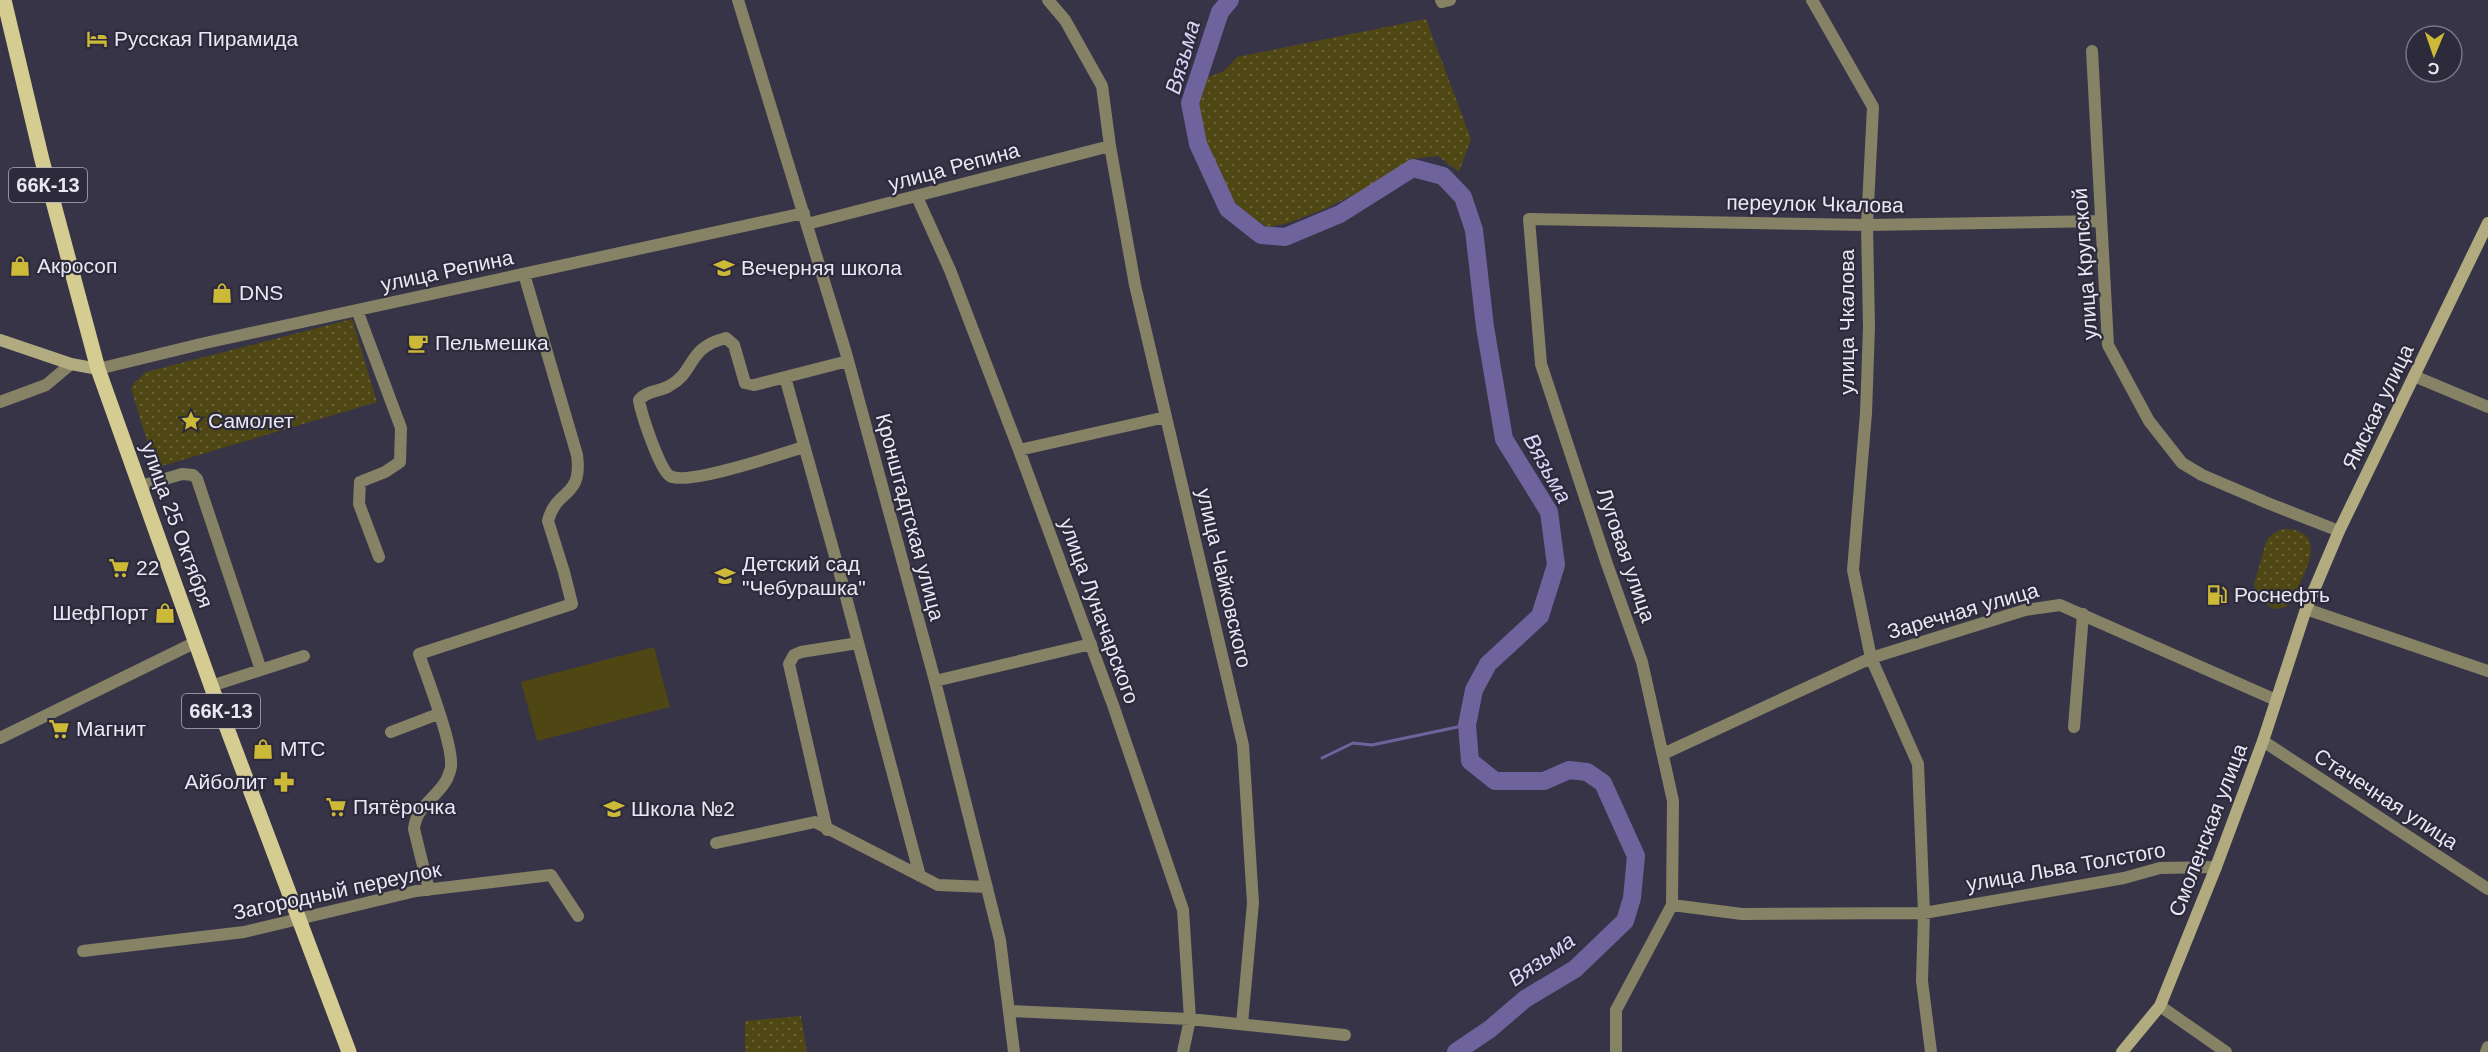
<svg xmlns="http://www.w3.org/2000/svg" width="2488" height="1052" viewBox="0 0 2488 1052" font-family="Helvetica,sans-serif">
  <defs>
    <pattern id="green-dots" width="8" height="8" patternUnits="userSpaceOnUse" patternTransform="scale(1.5)"><rect width="8" height="8" fill="#4f4713"/><path d="M2 2h.1M6 6h.1" fill="none" stroke="#686236" stroke-width="1.8" stroke-linecap="round"/></pattern>
  </defs>
  <rect width="100%" height="100%" fill="#373447"/>
  <path fill="url(#green-dots)" d="M 1426,19 L 1471,139 L 1459,172 L 1438,156 L 1410,159 L 1371,186 L 1327,208 L 1288,223 L 1267,227 C 1253,218 1235,205 1225,190 C 1211,167 1195,125 1197,97 C 1198,92 1201,85 1203,79 L 1224,71 L 1237,57 Z
    M 352,319 L 377,402 L 155,468 L 131,388 L 135,382 L 146,372 Z
    M 2282,529 C 2334,529 2302,577 2291,602 L 2286,607 L 2273,609 L 2257,597 L 2254,584 L 2266,542 L 2271,535 Z
    M 801,1016 L 807,1052 L 745,1052 L 745,1021 Z"/>
  <path fill="#4f4713" d="M 654,647 L 670,707 L 537,741 L 521,682 Z"/>
  <g fill="none" stroke-linecap="round" stroke-linejoin="round">
    <path stroke="#6e639c" stroke-width="3" d="M 1322,758 L 1353,743 L 1372,745 L 1467,725"/>
    <path stroke="#6e639c" stroke-width="18" d="M 1230,0 L 1220,12 L 1190,103 L 1198,144 L 1228,209 L 1261,235 L 1285,237 L 1340,214 L 1413,168 L 1443,176 L 1463,197 L 1474,230 L 1485,327 L 1504,439 L 1549,512 L 1556,565 L 1540,616 L 1488,664 L 1474,690 L 1467,725 L 1470,761 L 1495,781 L 1544,781 L 1569,770 L 1587,772 L 1603,783 L 1636,856 L 1632,898 L 1625,921 L 1575,969 L 1525,999 L 1490,1029 L 1456,1052"/>
    <path stroke="#868266" stroke-width="12" d="M 738,0 L 846,353 L 935,681 L 1000,940 L 1014,1052
      M 1048,0 L 1065,20 L 1102,86 L 1110,146 L 1135,285 L 1243,745 L 1253,903 L 1242,1024
      M 1441,0 L 1442,2 L 1450,0
      M 1812,0 L 1873,107 L 1867,225 L 1869,327 L 1866,413 L 1853,570 L 1871,658 L 1918,764 L 1924,913 L 1922,981 L 1931,1052
      M 2092,51 L 2108,345 L 2149,421 L 2182,463 L 2202,475 L 2270,504 L 2339,531
      M 917,197 L 950,270 L 1019,450 L 1113,705 L 1183,910 L 1190,1019 L 1183,1052
      M 807,224 L 1110,146
      M 357,310 L 401,428 L 400,462 L 385,472 L 360,482 L 359,504 L 379,557
      M 98,369 L 205,343 L 804,213
      M 2414,376 L 2488,407
      M 785,377 L 838,567 L 920,876
      M 0,402 L 46,385 L 71,364
      M 804,447 C 781,454 687,486 670,476 C 660,471 641,413 639,400 C 647,390 659,392 669,386 C 696,372 686,348 726,338 L 734,345 L 745,383 L 754,385 L 848,361
      M 1019,450 L 1166,417
      M 141,486 L 182,474 L 193,475 L 197,479 L 261,670
      M 2306,609 L 2488,671
      M 935,681 L 1091,644
      M 211,686 L 304,656
      M 2074,727 L 2083,614
      M 391,732 L 438,714
      M 0,738 L 196,642
      M 2263,741 L 2488,889
      M 1663,754 L 1871,658 L 2025,610 L 2060,605 L 2276,700
      M 827,830 L 789,664 L 794,655 L 801,652 L 858,643
      M 716,843 L 815,822 L 938,885 L 987,887
      M 429,890 L 414,829 C 416,806 437,798 447,779 C 448,776 451,770 451,766 C 453,744 427,678 419,654 L 572,604 L 564,572 L 548,521 C 556,488 583,499 577,455 L 524,274
      M 1672,905 L 1673,801 L 1642,662 L 1607,564 L 1541,364 L 1529,219 L 1867,225 L 2101,221
      M 83,951 L 244,932 L 416,891 L 551,875 L 578,916
      M 2160,1006 L 2226,1052
      M 1010,1011 L 1190,1019 L 1345,1035
      M 1616,1052 L 1616,1010 L 1672,905 L 1742,914 L 1924,913 L 2124,878 L 2160,868 L 2216,867
      M 2486,1052 L 2488,1047"/>
    <path stroke="#b2ab7f" stroke-width="12" d="M 0,340 L 71,364 L 98,369
      M 2122,1052 L 2160,1006 L 2216,867 L 2263,741 L 2306,609 L 2339,531 L 2488,223"/>
    <path stroke="#d5cc92" stroke-width="15" d="M 4,0 L 42,160 L 98,369 L 213,691 L 349,1052"/>
  </g>
  <defs>
    <g id="hotel-bare" transform="scale(1.62)"><path d="M-6-4.5h1.5V1H6V5H4.5V3h-9V5H-6ZM-4 0a1.8 1.8 0 1 1 3.6 0ZM.5 0V-2.5h3Q6-2.5 6 0Z" fill="#cdb938" stroke="#2d2a3c" stroke-width="2.5" paint-order="stroke"/></g>
    <g id="shop-bare" transform="scale(1.62)"><path d="M-5-2.5h2.3a2.7 3.5 0 0 1 5.4 0H5L5.5 6h-11ZM-1.5-2.5h3a1.5 2.3 0 0 0-3 0Z" fill="#cdb938" stroke="#2d2a3c" stroke-width="2.5" paint-order="stroke"/></g>
    <g id="school-bare" transform="scale(1.62)"><path d="M0-5L7-2L0 1L-7-2ZM-4 1L0 2.5L4 1V4Q0 6-4 4Z" fill="#cdb938" stroke="#2d2a3c" stroke-width="2.5" paint-order="stroke"/></g>
    <g id="cafe-bare" transform="scale(1.62)"><path d="M-5.5-4.5H6V0H3Q3 3.5 0 3.5H-2.5Q-5.5 3.5-5.5 0ZM3-3.2v2h1.7v-2ZM-6 4.5H4V6H-6Z" fill="#cdb938" stroke="#2d2a3c" stroke-width="2.5" paint-order="stroke"/></g>
    <g id="sight-bare" transform="scale(1.62)"><path d="M0-6L1.8-2.2L6-1.7L2.9 1.2L3.7 5.4L0 3.3L-3.7 5.4L-2.9 1.2L-6-1.7L-1.8-2.2Z" fill="#cdb938" stroke="#2d2a3c" stroke-width="2.5" paint-order="stroke"/></g>
    <g id="supermarket-bare" transform="scale(1.62)"><path d="M-6-5.5h2.5l.6 2H6L4.5 2H-2.5L-4.4-4H-6ZM-1.5 3.2a1.3 1.3 0 1 0 .1 0ZM3 3.2a1.3 1.3 0 1 0 .1 0Z" fill="#cdb938" stroke="#2d2a3c" stroke-width="2.5" paint-order="stroke"/></g>
    <g id="fuel-bare" transform="scale(1.62)"><path d="M-5.5-6h7V0h2V4h1.3V-2.5L3-4.5l.8-.8L6-3V5H2.5V1h-1V6h-7ZM-4.2-4.7v3.2H.2V-4.7Z" fill="#cdb938" stroke="#2d2a3c" stroke-width="2.5" paint-order="stroke"/></g>
    <g id="pharmacy-bare" transform="scale(1.62)"><path d="M-2-6h4v4h4v4h-4v4h-4v-4h-4v-4h4Z" fill="#cdb938" stroke="#2d2a3c" stroke-width="2.5" paint-order="stroke"/></g>
  </defs>
  <g fill-rule="evenodd">
    <use href="#hotel-bare" x="97" y="39"/>
    <use href="#shop-bare" x="20" y="266"/>
    <use href="#school-bare" x="724" y="268"/>
    <use href="#shop-bare" x="222" y="293"/>
    <use href="#cafe-bare" x="418" y="343"/>
    <use href="#sight-bare" x="191" y="421"/>
    <use href="#supermarket-bare" x="119" y="568"/>
    <use href="#school-bare" x="725" y="576"/>
    <use href="#fuel-bare" x="2217" y="595"/>
    <use href="#shop-bare" x="165" y="613"/>
    <use href="#supermarket-bare" x="59" y="729"/>
    <use href="#shop-bare" x="263" y="749"/>
    <use href="#pharmacy-bare" x="284" y="782"/>
    <use href="#supermarket-bare" x="336" y="807"/>
    <use href="#school-bare" x="614" y="809"/>
  </g>
  <g text-anchor="middle" stroke-width="4.5" stroke-linejoin="round" paint-order="stroke">
    <g fill="#2d2a3c" stroke="#b1aebc" stroke-width="1.5">
      <rect x="9" y="168" width="78" height="34" rx="4.5"/>
      <rect x="182" y="694" width="78" height="34" rx="4.5"/>
    </g>
    <g font-size="20" font-weight="bold" fill="#e9e7f3">
      <text x="48" y="192">66К-13</text>
      <text x="221" y="718">66К-13</text>
    </g>
    <g font-size="21" fill="#e9e7f3" stroke="#2d2a3c" text-anchor="start">
      <text x="114" y="46">Русская Пирамида</text>
      <text x="37" y="273">Акросоп</text>
      <text x="741" y="275">Вечерняя школа</text>
      <text x="239" y="300">DNS</text>
      <text x="435" y="350">Пельмешка</text>
      <text x="208" y="428">Самолет</text>
      <text x="742" y="571">Детский сад<tspan x="742" dy="24">"Чебурашка"</tspan></text>
      <text x="136" y="575">22</text>
      <text x="2234" y="602">Роснефть</text>
      <text x="148" y="620" text-anchor="end">ШефПорт</text>
      <text x="76" y="736">Магнит</text>
      <text x="280" y="756">МТС</text>
      <text x="267" y="789" text-anchor="end">Айболит</text>
      <text x="353" y="814">Пятёрочка</text>
      <text x="631" y="816">Школа №2</text>
    </g>
    <g font-size="21" fill="#e9e7f3" stroke="#2d2a3c">
      <text transform="translate(954 167) rotate(-15)" y="7">улица Репина</text>
      <text transform="translate(1815 204) rotate(1)" y="7">переулок Чкалова</text>
      <text transform="translate(2085 264) rotate(-94)" y="7">улица Крупской</text>
      <text transform="translate(447 271) rotate(-12)" y="7">улица Репина</text>
      <text transform="translate(1847 322) rotate(-90)" y="7">улица Чкалова</text>
      <text transform="translate(2378 407) rotate(-64)" y="7">Ямская улица</text>
      <text transform="translate(910 517) rotate(75)" y="7">Кронштадтская улица</text>
      <text transform="translate(177 525) rotate(70)" y="7">улица 25 Октября</text>
      <text transform="translate(1626 555) rotate(71)" y="7">Луговая улица</text>
      <text transform="translate(1224 578) rotate(77)" y="7">улица Чайковского</text>
      <text transform="translate(1099 611) rotate(70)" y="7">улица Луначарского</text>
      <text transform="translate(1963 611) rotate(-16)" y="7">Заречная улица</text>
      <text transform="translate(2386 799) rotate(33)" y="7">Стачечная улица</text>
      <text transform="translate(2208 830) rotate(-69)" y="7">Смоленская улица</text>
      <text transform="translate(2066 867) rotate(-10)" y="7">улица Льва Толстого</text>
      <text transform="translate(337 891) rotate(-12)" y="7">Загородный переулок</text>
    </g>
    <g font-size="22" font-style="italic" fill="#dbd6f9" stroke="#2d2a3c">
      <text transform="translate(1182 57) rotate(-74)" y="8">Вязьма</text>
      <text transform="translate(1548 468) rotate(61)" y="8">Вязьма</text>
      <text transform="translate(1541 959) rotate(-35)" y="8">Вязьма</text>
    </g>
  </g>
  <g transform="translate(2434 54) rotate(182)"><circle r="28" fill="#2d2a3c" stroke="#787685" stroke-width="1.5"/>
  <path d="M0-4.5L10 22L0 15L-10 22Z" fill="#cdb938"/>
  <text y="-9" font-size="16" font-weight="bold" text-anchor="middle" fill="#e9e7f3">С</text>
  </g>
</svg>
